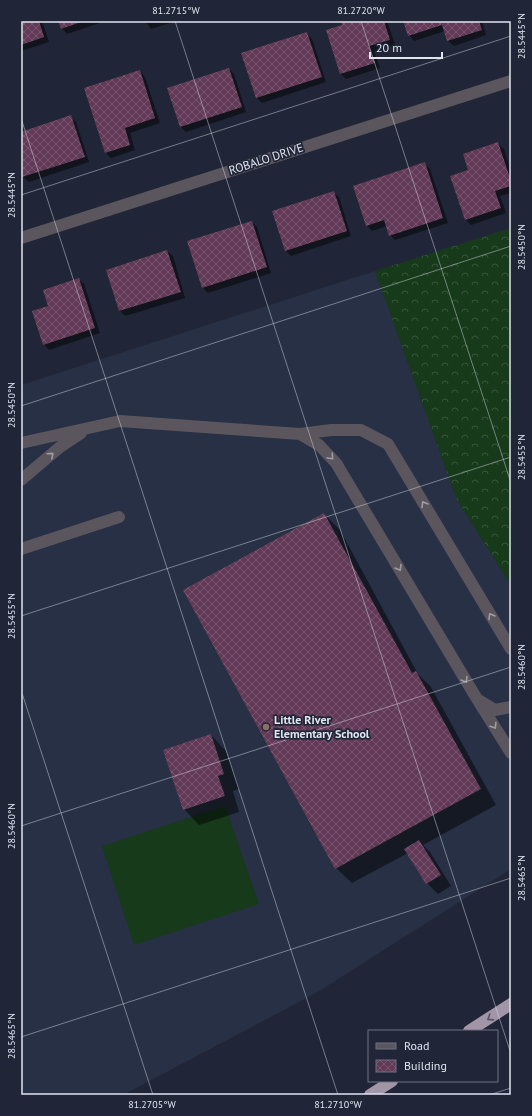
<svg xmlns="http://www.w3.org/2000/svg" width="532" height="1116" viewBox="0 0 532 1116" font-family="'PT Sans',sans-serif">
  <defs>
    <pattern id="forest-crowns" width="20" height="18" patternUnits="userSpaceOnUse"><rect width="20" height="18" fill="#173a1b"/><path d="M2 6a3 3 0 1 1 6 0M12 15a3 3 0 1 1 6 0" fill="none" stroke="#38563c"/></pattern>
    <pattern id="building-cross-hatch" width="8" height="8" patternUnits="userSpaceOnUse"><rect width="8" height="8" fill="#623a57"/><path d="M0 0l8 8M0 8l8-8" fill="none" stroke="#78566f"/></pattern>
  </defs>
  <rect width="100%" height="100%" fill="#202637"/>
  <path fill="#273045" d="M 375,271 L 457,500 L 511,585 L 511,869 L 316,993 L 123,1095 L 21,1095 L 21,385 Z"/>
  <path fill="url(#forest-crowns)" d="M 511,228 L 511,585 L 457,500 L 375,271 Z"/>
  <path fill="#173a1b" d="M 225,806 L 259,904 L 134,945 L 102,846 Z"/>
  <path fill="#0007" d="M 21,21 L 42,21 L 49,42 L 21,51 Z
    M 59,21 L 106,21 L 67,34 L 62,28 Z
    M 145,21 L 176,21 L 151,29 Z
    M 342,21 L 387,21 L 395,45 L 374,51 L 380,68 L 346,79 L 341,74 L 327,31 L 344,25 Z
    M 404,21 L 482,21 L 486,35 L 454,46 L 448,41 L 445,31 L 414,41 L 409,35 Z
    M 307,33 L 312,39 L 326,82 L 262,103 L 257,98 L 242,54 Z
    M 229,69 L 234,74 L 246,112 L 186,132 L 180,126 Z
    M 140,71 L 145,77 L 160,123 L 130,133 L 135,150 L 111,158 L 106,153 Z
    M 71,117 L 76,122 L 89,162 L 29,182 L 23,177 L 21,170 L 21,133 Z
    M 498,144 L 504,149 L 511,172 L 511,193 L 500,196 L 506,213 L 471,225 L 465,219 L 470,170 Z
    M 425,164 L 430,169 L 448,223 L 395,240 L 390,235 L 387,226 L 372,231 L 367,226 Z
    M 333,192 L 339,197 L 351,236 L 291,256 L 286,251 L 273,212 Z
    M 252,222 L 257,227 L 271,273 L 208,293 L 203,288 L 188,242 Z
    M 167,251 L 173,256 L 185,298 L 125,316 L 120,311 L 107,270 Z
    M 79,279 L 84,284 L 100,333 L 49,350 L 44,344 L 49,306 Z
    M 324,514 L 340,530 L 418,674 L 431,687 L 496,805 L 423,845 L 430,852 L 451,886 L 438,894 L 427,883 L 408,853 L 352,883 L 336,868 Z
    M 211,735 L 226,751 L 239,789 L 233,791 L 239,812 L 199,825 L 184,809 Z"/>
  <path fill="url(#building-cross-hatch)" d="M 21,21 L 39,21 L 44,37 L 21,45 Z
    M 58,21 L 84,21 L 61,29 Z
    M 341,21 L 384,21 L 390,40 L 369,46 L 375,63 L 340,74 L 326,30 L 342,25 Z
    M 403,21 L 479,21 L 482,30 L 447,41 L 442,25 L 408,36 Z
    M 307,32 L 322,77 L 256,98 L 241,53 Z
    M 229,68 L 242,107 L 180,127 L 167,88 Z
    M 140,70 L 155,118 L 125,128 L 130,145 L 105,153 L 84,88 Z
    M 71,115 L 85,157 L 22,177 L 21,173 L 21,132 Z
    M 498,142 L 511,181 L 511,186 L 495,191 L 501,208 L 465,220 L 450,176 L 468,170 L 463,154 Z
    M 425,162 L 443,218 L 389,236 L 384,220 L 366,226 L 353,186 Z
    M 334,191 L 347,231 L 285,251 L 272,211 Z
    M 252,221 L 267,267 L 202,288 L 187,241 Z
    M 167,250 L 181,292 L 119,311 L 106,270 Z
    M 79,278 L 95,328 L 43,345 L 32,311 L 48,306 L 43,290 Z
    M 324,513 L 412,673 L 416,671 L 481,789 L 335,869 L 183,590 Z
    M 211,734 L 224,774 L 218,776 L 225,796 L 183,810 L 163,750 Z
    M 419,840 L 441,875 L 426,884 L 404,849 Z"/>
  <g fill="none" stroke-linecap="round" stroke-linejoin="round">
    <path stroke="#5b555d" stroke-width="12" d="M 300,434 L 319,445 L 336,463 L 477,699 L 495,710 L 511,707
      M 21,443 L 120,421 L 300,434 L 331,430 L 361,430 L 388,444 L 511,649
      M 21,480 L 60,447 L 81,433
      M 21,549 L 119,517
      M 479,702 L 511,753"/>
    <path stroke="#5b555d" stroke-width="12" d="M 21,238 L 511,81"/>
    <path stroke="#a395a8" stroke-width="12" d="M 469,1031 L 511,1004
      M 370,1095 L 392,1081"/>
  </g>
  <defs><path id="oneway-chevron" d="M-2-3.5L2.5 0L-2 3.5" fill="none" stroke-width="1.6" stroke-linecap="round" stroke-linejoin="round"/></defs>
  <g stroke="#9e9da6">
    <use href="#oneway-chevron" transform="translate(51 455) rotate(-42)"/>
    <use href="#oneway-chevron" transform="translate(331 457) rotate(47)"/>
    <use href="#oneway-chevron" transform="translate(424 504) rotate(-121)"/>
    <use href="#oneway-chevron" transform="translate(399 568) rotate(59)"/>
    <use href="#oneway-chevron" transform="translate(491 616) rotate(-121)"/>
    <use href="#oneway-chevron" transform="translate(465 680) rotate(59)"/>
    <use href="#oneway-chevron" transform="translate(494 726) rotate(58)"/>
  </g>
  <use stroke="#545264" href="#oneway-chevron" transform="translate(490 1018) rotate(147)"/>
  <path fill="none" stroke="#e0e5f0" stroke-width="1" stroke-opacity="0.45" d="M 175,21 L 511,1054M 361,21 L 511,483M 21,118 L 338,1095M 21,195 L 511,36M 21,406 L 511,246M 21,616 L 511,457M 21,690 L 153,1095M 21,826 L 511,667M 21,1037 L 511,878M 489,1095 L 511,1088"/>
  <circle fill="#8d6e63" stroke="#202637" stroke-width="1.5" cx="266" cy="727" r="4"/>
  <g text-anchor="middle" stroke-width="3.5" stroke-linejoin="round" paint-order="stroke">
    <g font-size="12" fill="#e0e5f0" stroke="#202637">
      <text transform="translate(266 159) rotate(-18)" y="4">ROBALO DRIVE</text>
    </g>
    <g font-size="12" font-weight="bold" fill="#e0e5f0" stroke="#202637" text-anchor="start">
      <text x="274" y="724">Little River<tspan x="274" dy="14">Elementary School</tspan></text>
    </g>
  </g>
  <rect width="532" height="1116" fill="none" stroke="#202637" stroke-width="44"/>
  <rect x="368" y="1030" width="130" height="52" fill="#202637" stroke="#6d7281"/>
  <rect x="376" y="1043" width="20" height="6" fill="#5b555d" stroke="#6d7281"/>
  <text x="404" y="1050" font-size="12" fill="#e0e5f0">Road</text>
  <rect x="376" y="1060" width="20" height="12" fill="url(#building-cross-hatch)" stroke="#6d7281"/>
  <text x="404" y="1070" font-size="12" fill="#e0e5f0">Building</text>
  <path d="M370 52v6h72v-6" fill="none" stroke="#e0e5f0" stroke-width="2"/>
  <text x="376" y="52" font-size="12" fill="#e0e5f0" stroke="#202637" stroke-width="3" paint-order="stroke">20 m</text>
  <rect x="22" y="22" width="488" height="1072" fill="none" stroke="#e0e5f0" stroke-width="1.5"/>
  <g font-size="10" text-anchor="middle" fill="#e0e5f0">
    <text x="176" y="14">81.2715°W</text>
    <text x="361" y="14">81.2720°W</text>
    <text transform="translate(521 36) rotate(-90)" y="4">28.5445°N</text>
    <text transform="translate(11 195) rotate(-90)" y="4">28.5445°N</text>
    <text transform="translate(521 247) rotate(-90)" y="4">28.5450°N</text>
    <text transform="translate(11 405) rotate(-90)" y="4">28.5450°N</text>
    <text transform="translate(521 457) rotate(-90)" y="4">28.5455°N</text>
    <text transform="translate(11 616) rotate(-90)" y="4">28.5455°N</text>
    <text transform="translate(521 667) rotate(-90)" y="4">28.5460°N</text>
    <text transform="translate(11 826) rotate(-90)" y="4">28.5460°N</text>
    <text transform="translate(521 878) rotate(-90)" y="4">28.5465°N</text>
    <text transform="translate(11 1036) rotate(-90)" y="4">28.5465°N</text>
    <text x="152" y="1108">81.2705°W</text>
    <text x="338" y="1108">81.2710°W</text>
  </g>
</svg>
